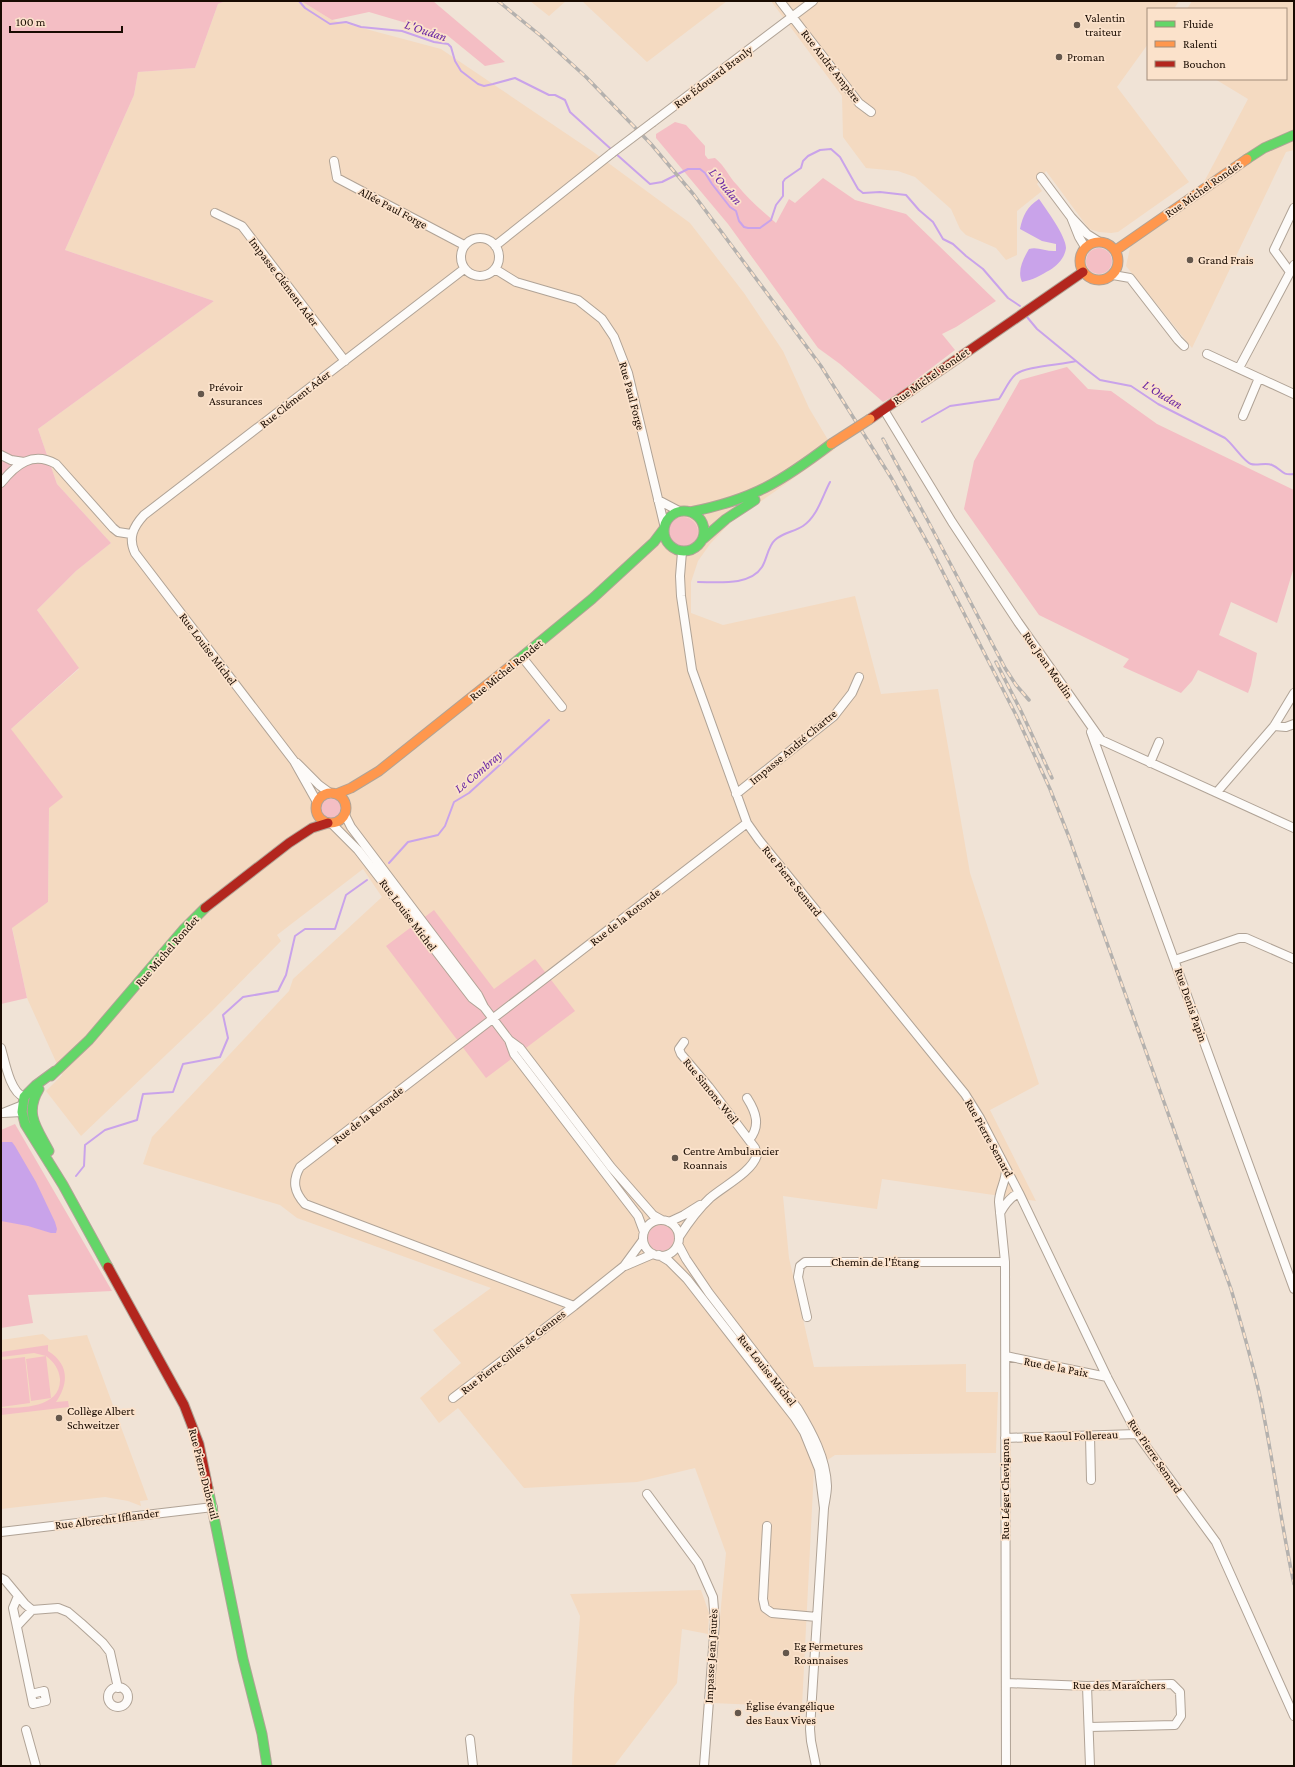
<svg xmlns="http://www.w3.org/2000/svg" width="1295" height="1767" viewBox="0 0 1295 1767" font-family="'Crimson Pro',serif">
  <rect width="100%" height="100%" fill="#f0e3d6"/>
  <path fill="#f4dac1" d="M 226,1 L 301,1 L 332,20 L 441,49 L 592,151 L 690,223 L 744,293 L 783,351 L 809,408 L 834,450 L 730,523 L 710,544 L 698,561 L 691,582 L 691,613 L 723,625 L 855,596 L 881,694 L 938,689 L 970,873 L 1039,1084 L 990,1110 L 1036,1201 L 882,1179 L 877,1209 L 783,1196 L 789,1258 L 814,1367 L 966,1364 L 966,1392 L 998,1392 L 996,1453 L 835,1455 L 814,1469 L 802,1707 L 712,1703 L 726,1553 L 695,1468 L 637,1482 L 524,1488 L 458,1408 L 439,1423 L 420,1398 L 461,1363 L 433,1330 L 491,1288 L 297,1218 L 280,1205 L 143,1164 L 152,1137 L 289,991 L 293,979 L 382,897 L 363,869 L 277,935 L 281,941 L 212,1011 L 81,1136 L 46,1091 L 62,1075 L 27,998 L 12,927 L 48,902 L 49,808 L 11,729 L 79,669 L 37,610 L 76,571 L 111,543 L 57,484 L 38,429 L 214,301 L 65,250 L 134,95 L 138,72 L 195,68 L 218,4 Z
    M 530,1 L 566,1 L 549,16 Z
    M 582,1 L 727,1 L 647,62 Z
    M 771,1 L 1179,1 L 1174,9 L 1148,9 L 1148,44 L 1117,87 L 1189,182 L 1118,232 L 1111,233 L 1099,232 L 1089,229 L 1046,171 L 1037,184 L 1042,191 L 1017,211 L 1017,255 L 1006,260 L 996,248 L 966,235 L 960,229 L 951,209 L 915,177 L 898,171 L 866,168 L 843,137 L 842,96 Z
    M 1192,1 L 1294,1 L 1294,150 L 1286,152 L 1192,348 L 1126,266 L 1131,244 L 1195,199 L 1248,99 L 1215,79 L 1286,79 L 1286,9 L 1187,9 Z
    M 43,1334 L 50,1340 L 87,1335 L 148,1500 L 140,1501 L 141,1506 L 128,1501 L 105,1497 L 1,1509 L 1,1340 Z
    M 701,1590 L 709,1613 L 708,1634 L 682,1629 L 677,1683 L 614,1766 L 572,1766 L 574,1698 L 580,1616 L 570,1594 Z"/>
  <path fill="#f4bec4" d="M 1,1 L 226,1 L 218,4 L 195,68 L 138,72 L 134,95 L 65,250 L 214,301 L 38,429 L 57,484 L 111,543 L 76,571 L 37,610 L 79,668 L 11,729 L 63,797 L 49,808 L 48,902 L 12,928 L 27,998 L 1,1004 Z
    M 301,1 L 433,1 L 505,62 L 485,66 L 447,35 L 369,12 L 332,20 Z
    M 675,122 L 686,125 L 705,146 L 705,155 L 708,159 L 715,158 C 726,167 728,176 737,185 C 748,199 762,211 776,223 L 789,199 L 795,203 L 823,178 L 855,200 L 906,214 L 996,301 L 956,327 L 942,334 L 955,350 L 896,395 L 883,402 L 840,364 L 818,348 L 728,224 L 656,138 L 656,134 Z
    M1086 261a13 13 0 1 1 26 0a13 13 0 1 1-26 0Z
    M 1067,367 L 1088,389 L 1111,391 L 1157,424 L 1294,490 L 1294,567 L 1277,623 L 1231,602 L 1219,635 L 1257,653 L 1251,685 L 1248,693 L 1198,670 L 1192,681 L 1181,693 L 1123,667 L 1129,659 L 1039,615 L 964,509 L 974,461 L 1020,380 Z
    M668 532a15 15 0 1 1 30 0a15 15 0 1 1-30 0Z
    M319 808a11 11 0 1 1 22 0a11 11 0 1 1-22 0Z
    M 434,910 L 494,989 L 535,959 L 575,1011 L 486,1078 L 386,946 Z
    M 15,1124 L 112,1291 L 28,1295 L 33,1323 L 1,1328 L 1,1130 Z
    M648 1238a13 13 0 1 1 26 0a13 13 0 1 1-26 0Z
    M 48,1345 L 48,1351 C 69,1364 69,1383 56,1402 L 68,1401 L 69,1407 L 1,1415 L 1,1408 C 22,1408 61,1408 60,1379 C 59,1369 54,1362 46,1356 L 51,1398 L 31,1401 L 26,1359 L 46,1356 L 34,1353 L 1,1357 L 1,1352 Z
    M 25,1357 L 30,1403 L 1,1407 L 1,1360 Z"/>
  <path fill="#c9a3ea" d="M 1039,199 C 1046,209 1066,236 1066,248 C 1065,257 1058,265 1050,270 C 1041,275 1033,280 1022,282 C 1017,271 1023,259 1029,249 C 1037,246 1047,252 1056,251 L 1056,244 L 1042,241 L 1020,229 C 1023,215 1027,207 1039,199 Z
    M 1,1142 L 12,1142 L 15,1146 L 36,1182 L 55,1222 L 57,1229 L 56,1233 L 51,1233 L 28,1226 L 1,1221 Z"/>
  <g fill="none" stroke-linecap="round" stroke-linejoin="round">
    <path stroke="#c9a3ea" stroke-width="2" d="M 299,1 L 305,8 L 330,24 L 346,22 L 361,27 L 402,31 L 434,42 L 448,44 L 451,47 L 455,61 L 461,71 L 478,84 L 484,86 L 493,84 L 515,78 L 549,95 L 555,95 L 565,100 L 570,112 L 612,150
      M 615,153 L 650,184 L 662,182 L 688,169 L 700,169 L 705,173 L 712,184 L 730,207 L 736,211 L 739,221 L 744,227 L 748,228 L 760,228 L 771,220 L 776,205 L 783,196 L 783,182 L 785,179 L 801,168 L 803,161 L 808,156 L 820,150 L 831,149 L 840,157 L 858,189 L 863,193 L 880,192 L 906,195 L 919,210 L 933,222 L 943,239 L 953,244 L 966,256 L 983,269 L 1008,298 L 1020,306
      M 1027,317 L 1037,329 L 1087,370 L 1100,380 L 1131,386 L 1158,404 L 1225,438 C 1233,444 1244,462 1251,464 C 1257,466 1266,462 1272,465 C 1282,469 1281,476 1294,474
      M 922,422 L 950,406 L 999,399 C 1004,392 1009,380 1015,375 C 1025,366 1062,365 1076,361
      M 698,582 C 718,582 750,586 762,567 C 767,559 768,546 775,540 C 784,532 794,532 803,526 C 817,517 822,497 830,482
      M 389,863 L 408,842 L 438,835 L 445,826 L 454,802 L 469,793 L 549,720
      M 76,1176 L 84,1166 L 85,1145 L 105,1130 L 137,1120 L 143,1094 L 173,1092 L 183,1064 L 220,1057 L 228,1038 L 223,1015 L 243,997 L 278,991 L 286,975 L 295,936 L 305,929 L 335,929 L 346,895 L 367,880"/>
    <g stroke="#b0a396" stroke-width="10">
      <path id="street" d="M 780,1 L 859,103 L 871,112
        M 653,122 L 813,1
        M 334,161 L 337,178 L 464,245
        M 1041,177 L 1071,217
        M 215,213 L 242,226 L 345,361
        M461 257a19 19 0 1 1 38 0a19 19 0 1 1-38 0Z
        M 495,246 L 612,153
        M 1085,247 L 1079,237 L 1071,217 L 1087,234 L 1098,241
        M 495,269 L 516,282 L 578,300 L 602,319 L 614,337 L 628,373 L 664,524
        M 1290,272 L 1274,250 L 1294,208
        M 1113,275 L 1130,278 L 1178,340 L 1184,346
        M 1207,354 L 1294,394
        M 1239,368 L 1294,265
        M 884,410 L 952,522 L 1018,622 L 1101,740 L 1294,828
        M 1243,416 L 1259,378
        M 1,455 L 11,460 L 24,462
        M 1,483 C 16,464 33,451 56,464 L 113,528 L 118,532 L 131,534
        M 658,500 L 679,511
        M 682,552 L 680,576 L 681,596 L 692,670 L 747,823 L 759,840 L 965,1094 L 980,1118 L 1019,1193 L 1107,1377 L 1137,1434 L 1216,1542 L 1294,1716
        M 522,657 L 562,707
        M 1274,726 L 1286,727 L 1294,724
        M 1091,732 L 1294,1289
        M 297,763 L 319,785 L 330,793
        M 1150,763 L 1159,742
        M 1217,792 L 1274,726 L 1294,693
        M 736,794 L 834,716 L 852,693 L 859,677
        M 317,802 L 294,761 L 135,553 C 128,538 133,527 144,515 L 464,269
        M 332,824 L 358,850 L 472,998 L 484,1007 L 478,995 L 351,827 L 345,815
        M 1175,960 L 1239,938 L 1246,938 L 1294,959
        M 484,1007 L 509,1040
        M 1,1048 C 5,1062 10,1092 24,1097
        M 747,1098 C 756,1112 761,1126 749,1140
        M 22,1112 L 3,1113 L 23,1105
        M 1006,1169 C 1006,1182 999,1190 999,1202 L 1005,1262 L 1006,1766
        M 1000,1213 C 1005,1204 1010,1197 1019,1193
        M643 1238a18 18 0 1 1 36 0a18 18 0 1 1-36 0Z
        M 669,1222 L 684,1215 L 700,1205
        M 644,1232 L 638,1216 L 514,1054 L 509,1040 L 520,1048 L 611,1167 L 653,1215 L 662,1220
        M 679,1237 C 688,1223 698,1209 710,1198 C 724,1186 752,1172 757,1155 L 755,1148 L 709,1087 L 681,1054 L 679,1049 L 684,1042
        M 643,1240 L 624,1266 L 574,1306 L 305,1204 C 294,1192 292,1181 300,1167 L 747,823
        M 659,1255 L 669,1261 L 687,1279 L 795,1418 L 804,1432 L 819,1469 L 824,1508 C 825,1501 827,1493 827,1486 C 826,1458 812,1432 798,1409 L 709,1293 L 686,1259 L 678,1244
        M 625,1266 L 653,1254
        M 807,1317 L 798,1277 L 800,1266 L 805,1262 L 1005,1262
        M 1006,1356 L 1107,1377
        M 453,1398 L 574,1306
        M 1090,1436 L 1091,1480
        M 1005,1438 L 1137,1434
        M 647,1494 L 698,1563 L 713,1597 L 715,1622 L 704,1766
        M 767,1526 L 763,1599 L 765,1608 L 772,1613 L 817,1617
        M 1,1532 L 213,1507
        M 1,1578 L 5,1580 L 25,1604 L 32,1610 L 58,1608 L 68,1612 L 81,1623 L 103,1643 L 110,1652 L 118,1688
        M 18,1596 L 13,1608 L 33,1704 L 46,1701 L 44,1691 L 31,1694
        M 17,1626 L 32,1610
        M 1006,1683 L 1087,1686 L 1172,1684 L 1180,1692 L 1181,1716 L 1175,1725 L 1089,1727
        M 1087,1686 L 1090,1766
        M108 1697a10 10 0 1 1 20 0a10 10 0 1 1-20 0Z
        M 26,1730 L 36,1766
        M 470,1739 L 473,1766
        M 816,1766 L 811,1741 L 810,1729 L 824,1508"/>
    </g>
    <g stroke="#b0a396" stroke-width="11">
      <path id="fast" d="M 1247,159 L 1264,148 L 1294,135
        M664 531a20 20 0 1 1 40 0a20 20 0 1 1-40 0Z
        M 690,512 C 752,500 781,482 831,444
        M 703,539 L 726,519 L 755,500
        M 513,664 L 592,599 L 654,542 L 663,530
        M 55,1071 L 36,1085 L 24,1097 L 22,1112 L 25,1124 L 63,1185 L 108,1267
        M 51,1076 L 89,1040 L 183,930 L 205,908
        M 39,1089 C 24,1114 37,1128 49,1151
        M 208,1488 L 243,1659 L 262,1734 L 267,1766"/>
    </g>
    <g stroke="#b0a396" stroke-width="11">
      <path id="slow" d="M1080 261a19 19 0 1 1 38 0a19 19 0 1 1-38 0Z
        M 1116,250 L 1247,159
        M316 808a15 15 0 1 1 30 0a15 15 0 1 1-30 0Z
        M 336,794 L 351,788 L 379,771 L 513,664"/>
    </g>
    <g stroke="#b0a396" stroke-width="11">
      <path id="jam" d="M 870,419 L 1083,272
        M 205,908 L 289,843 L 312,828 L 328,823
        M 108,1267 L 184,1405 L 199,1444 L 208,1488"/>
    </g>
    <use href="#street" stroke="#fdfbf9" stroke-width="8"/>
    <use href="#fast" stroke="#63d668" stroke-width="9"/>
    <use href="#slow" stroke="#ff974d" stroke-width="9"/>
    <use href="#jam" stroke="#b3261e" stroke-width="9"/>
    <g stroke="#b4b1ae" stroke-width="3.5">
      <path id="rail" d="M 498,1 L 541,36 L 586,77 L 651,144 L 694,195 L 821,366 L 892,479 L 931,549 L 1016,715 L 1050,789 L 1069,837 L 1231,1289 C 1241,1323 1251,1357 1259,1392 C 1273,1456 1280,1520 1294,1584
        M 883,439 L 928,521 L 1005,668 L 1016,685 L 1029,700
        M 996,662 L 1021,711 L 1052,778"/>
    </g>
    <use href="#rail" stroke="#fbe2cb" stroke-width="2" stroke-dasharray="6" stroke-linecap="butt"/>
    <g stroke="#b0a396" stroke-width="10" stroke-linecap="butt">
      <path id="street-bridge" d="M 612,153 L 653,122"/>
    </g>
    <g stroke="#b0a396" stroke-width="11" stroke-linecap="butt">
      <path id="slow-bridge" d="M 831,444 L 870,419"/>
    </g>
    <use href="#street-bridge" stroke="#fdfbf9" stroke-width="8"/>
    <use href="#slow-bridge" stroke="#ff974d" stroke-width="9"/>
  </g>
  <g fill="#64574c" stroke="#fbe2cb" stroke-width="1.5">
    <circle cx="1077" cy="25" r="4"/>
    <circle cx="1059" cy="57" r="4"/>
    <circle cx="1190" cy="260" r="4"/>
    <circle cx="201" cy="394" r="4"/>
    <circle cx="675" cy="1158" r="4"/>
    <circle cx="59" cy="1418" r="4"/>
    <circle cx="786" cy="1653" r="4"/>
    <circle cx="738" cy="1713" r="4"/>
  </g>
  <g text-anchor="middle" stroke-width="3.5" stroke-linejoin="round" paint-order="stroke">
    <g font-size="12" fill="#190b01" stroke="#fbe2cb" text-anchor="start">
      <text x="1085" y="22">Valentin<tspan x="1085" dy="14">traiteur</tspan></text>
      <text x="1067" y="61">Proman</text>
      <text x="1198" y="264">Grand Frais</text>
      <text x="209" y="391">Prévoir<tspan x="209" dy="14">Assurances</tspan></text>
      <text x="683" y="1155">Centre Ambulancier<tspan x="683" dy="14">Roannais</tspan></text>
      <text x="67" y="1415">Collège Albert<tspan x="67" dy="14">Schweitzer</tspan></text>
      <text x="794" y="1650">Eg Fermetures<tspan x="794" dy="14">Roannaises</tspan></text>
      <text x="746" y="1710">Église évangélique<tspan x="746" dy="14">des Eaux Vives</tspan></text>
    </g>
    <g font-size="12" fill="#190b01" stroke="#fbe2cb">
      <text transform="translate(831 66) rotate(52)" y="4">Rue André Ampère</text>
      <text transform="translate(713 77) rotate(-37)" y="4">Rue Édouard Branly</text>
      <text transform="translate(1203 189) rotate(-35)" y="4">Rue Michel Rondet</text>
      <text transform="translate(393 208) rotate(28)" y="4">Allée Paul Forge</text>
      <text transform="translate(284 282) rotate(53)" y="4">Impasse Clément Ader</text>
      <text transform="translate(931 376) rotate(-35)" y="4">Rue Michel Rondet</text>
      <text transform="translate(632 396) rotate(75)" y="4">Rue Paul Forge</text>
      <text transform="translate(295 399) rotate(-38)" y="4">Rue Clément Ader</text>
      <text transform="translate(208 649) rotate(53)" y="4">Rue Louise Michel</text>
      <text transform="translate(1048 665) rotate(55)" y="4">Rue Jean Moulin</text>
      <text transform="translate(506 670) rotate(-39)" y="4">Rue Michel Rondet</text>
      <text transform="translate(793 747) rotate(-40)" y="4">Impasse André Chartre</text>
      <text transform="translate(792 881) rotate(51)" y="4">Rue Pierre Semard</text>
      <text transform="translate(408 915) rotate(53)" y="4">Rue Louise Michel</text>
      <text transform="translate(625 917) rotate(-38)" y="4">Rue de la Rotonde</text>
      <text transform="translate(167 951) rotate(-49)" y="4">Rue Michel Rondet</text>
      <text transform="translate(1191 1005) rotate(71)" y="4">Rue Denis Papin</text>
      <text transform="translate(711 1091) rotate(51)" y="4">Rue Simone Weil</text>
      <text transform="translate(368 1115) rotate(-38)" y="4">Rue de la Rotonde</text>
      <text transform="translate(989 1138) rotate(61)" y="4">Rue Pierre Semard</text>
      <text x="875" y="1266">Chemin de l'Étang</text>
      <text transform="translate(513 1352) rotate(-38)" y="4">Rue Pierre Gilles de Gennes</text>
      <text transform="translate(1056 1367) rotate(11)" y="4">Rue de la Paix</text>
      <text transform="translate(767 1370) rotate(52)" y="4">Rue Louise Michel</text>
      <text transform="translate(1071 1436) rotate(-2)" y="4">Rue Raoul Follereau</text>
      <text transform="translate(1155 1456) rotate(56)" y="4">Rue Pierre Semard</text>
      <text transform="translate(204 1474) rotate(76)" y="4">Rue Pierre Dubreuil</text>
      <text transform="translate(1005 1489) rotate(-90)" y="4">Rue Léger Chevignon</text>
      <text transform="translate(107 1519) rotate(-7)" y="4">Rue Albrecht Ifflander</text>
      <text transform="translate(711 1656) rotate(-87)" y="4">Impasse Jean Jaurès</text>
      <text x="1119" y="1689">Rue des Maraîchers</text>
    </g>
    <g font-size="13" font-style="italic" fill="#6a27a4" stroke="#fbe2cb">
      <text transform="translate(426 30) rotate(18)" y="5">L'Oudan</text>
      <text transform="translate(726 186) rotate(50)" y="5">L'Oudan</text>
      <text transform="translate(1163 394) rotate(31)" y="5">L'Oudan</text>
      <text transform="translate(478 771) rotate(-40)" y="5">Le Combray</text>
    </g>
  </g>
  <rect width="1295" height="1767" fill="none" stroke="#190b01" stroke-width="4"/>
  <rect x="1147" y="8" width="140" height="72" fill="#fbe2cb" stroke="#a18c7a"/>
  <rect x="1155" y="21" width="20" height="6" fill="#63d668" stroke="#a18c7a"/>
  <text x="1183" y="28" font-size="12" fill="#190b01">Fluide</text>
  <rect x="1155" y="41" width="20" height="6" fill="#ff974d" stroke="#a18c7a"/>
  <text x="1183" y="48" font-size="12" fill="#190b01">Ralenti</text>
  <rect x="1155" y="61" width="20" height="6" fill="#b3261e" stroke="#a18c7a"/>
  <text x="1183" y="68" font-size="12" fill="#190b01">Bouchon</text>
  <path d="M10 26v6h112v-6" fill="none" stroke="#190b01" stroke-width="2"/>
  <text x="16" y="26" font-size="12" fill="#190b01" stroke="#fbe2cb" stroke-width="3" paint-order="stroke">100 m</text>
</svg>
